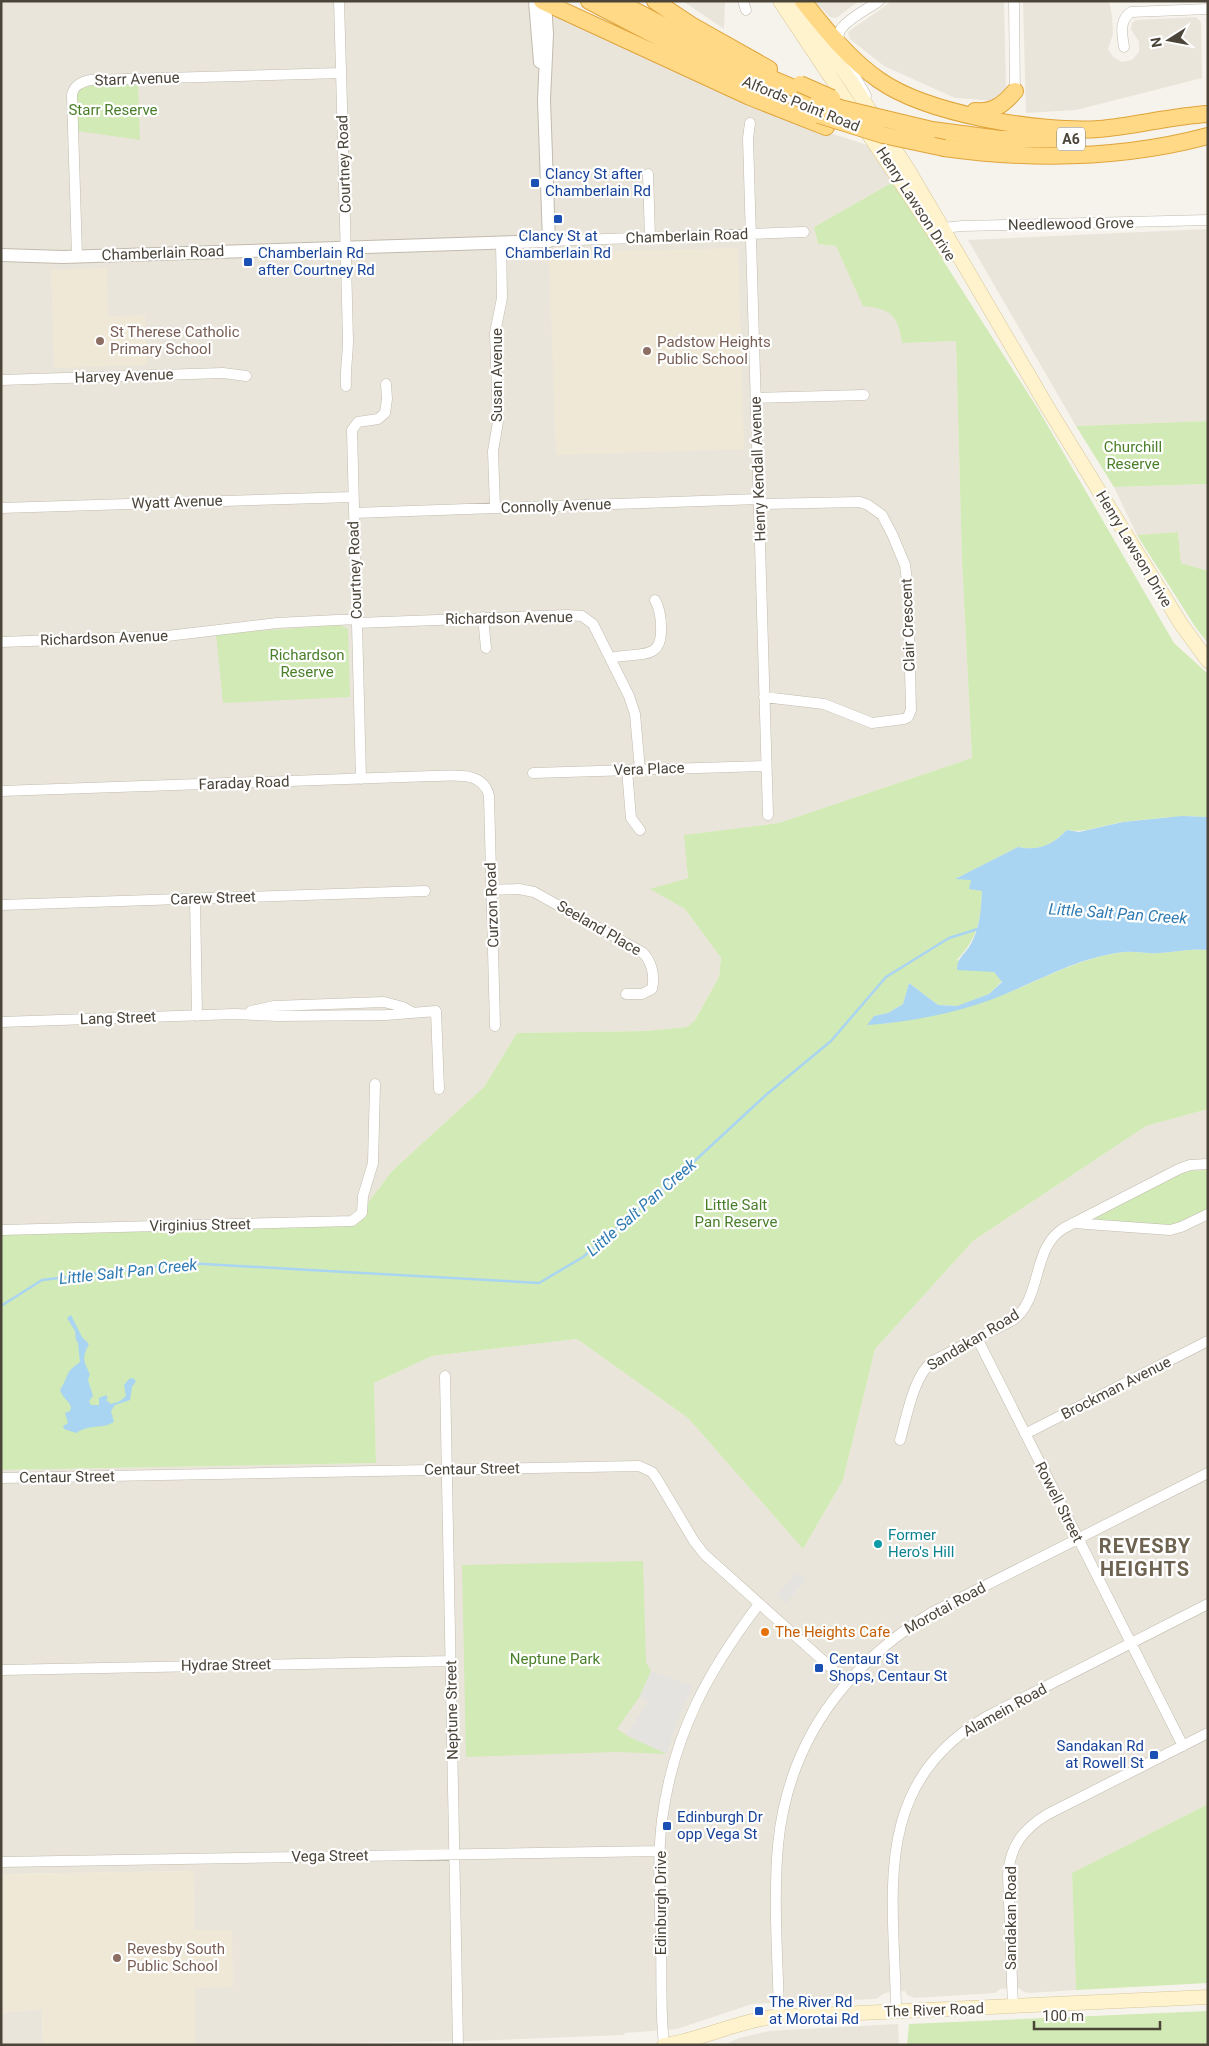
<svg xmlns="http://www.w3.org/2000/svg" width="1209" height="2046" viewBox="0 0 1209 2046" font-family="Roboto,sans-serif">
  <rect width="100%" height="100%" fill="#f6f3ec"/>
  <path fill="#eae5da" d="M 1,1 L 530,1 L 827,132 L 867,145 L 893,182 L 814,227 L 818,244 L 836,246 L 863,305 L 885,309 L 895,316 L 900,328 L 902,343 L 956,341 L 962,561 L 972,758 L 779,823 L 685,835 L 688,878 L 651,889 L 685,909 L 721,958 L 719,977 L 695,1020 L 687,1027 L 646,1031 L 517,1033 L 484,1087 L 392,1171 L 351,1225 L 1,1235 Z
    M 683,1 L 725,1 L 724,29 Z
    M 814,1 L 859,1 L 836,18 L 830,17 Z
    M 892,1 L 1004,1 L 1006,88 L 1004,96 L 999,101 L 955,98 L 884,66 L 850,39 L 848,32 Z
    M 1023,1 L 1109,1 L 1112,16 L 1113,34 L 1108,49 L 1113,57 L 1122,62 L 1132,60 L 1139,52 L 1139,42 L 1131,29 L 1132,23 L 1136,20 L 1196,17 L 1201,22 L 1202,78 L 1076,110 L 1026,113 Z
    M 1207,229 L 1208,421 L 1076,426 L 968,240 Z
    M 1208,484 L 1208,571 L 1181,563 L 1178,532 L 1137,535 L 1114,487 Z
    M 1208,1109 L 1208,1804 L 1072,1873 L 1076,1990 L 1029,1993 L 1024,1992 L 1019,1988 L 1000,1989 L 995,1993 L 915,1998 L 907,1995 L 905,1991 L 885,1993 L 876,1999 L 752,2004 L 677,2029 L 625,2033 L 624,2035 L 470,2041 L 195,2045 L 195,1987 L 233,1986 L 194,1930 L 193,1871 L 1,1874 L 1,1470 L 376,1463 L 374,1383 L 432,1356 L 577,1339 L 688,1418 L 803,1549 L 843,1480 L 875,1349 L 973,1241 L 1146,1126 Z
    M 42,2009 L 43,2045 L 1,2045 L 1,2013 Z
    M 898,2024 L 899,2045 L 723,2045 L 739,2038 L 769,2031 Z"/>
  <path fill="#efe8d6" d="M 738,248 L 744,449 L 556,455 L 549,253 Z
    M 107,268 L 108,316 L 145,315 L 147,365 L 54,368 L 51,270 Z
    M 193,1871 L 194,1930 L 232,1930 L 233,1987 L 195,1988 L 195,2045 L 43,2045 L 42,2009 L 1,2013 L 1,1874 Z"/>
  <path fill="#d2eab5" d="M 138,84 L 140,140 L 78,131 L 77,95 L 80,89 L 88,85 Z
    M 893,182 L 1038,409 L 1174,643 L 1208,674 L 1208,817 C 1179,815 1151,819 1123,822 C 1104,825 1086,833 1067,830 C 1052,845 1040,851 1018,847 L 957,878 L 972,880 L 969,889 L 982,890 C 981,921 978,937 957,960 L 994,972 L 1002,981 L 989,994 L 958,1006 L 938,1005 L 909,983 L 903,1004 L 888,1013 L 874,1016 L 883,1024 C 924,1017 964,1010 1002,995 C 1042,980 1080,957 1124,952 C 1135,951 1147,954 1158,953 C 1175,952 1191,948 1208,950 L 1208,1109 L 1146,1126 L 973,1241 L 875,1349 L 843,1480 L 803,1549 L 688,1418 L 577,1339 L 432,1356 L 374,1383 L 376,1463 L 1,1470 L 1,1235 L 351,1225 L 392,1171 L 484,1087 L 517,1033 L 646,1031 L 687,1027 L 695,1020 L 719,977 L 721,958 L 685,909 L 650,889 L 688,878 L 684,835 L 779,823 L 972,758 L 962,561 L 956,341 L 902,343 C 898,315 891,309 863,306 L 836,246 L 818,244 L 814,227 Z
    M 1208,421 L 1208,484 L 1114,487 L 1076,426 Z
    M 1178,532 L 1181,563 L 1208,571 L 1208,643 L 1196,628 L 1137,535 Z
    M 340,625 L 348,629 L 350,697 L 223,703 L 216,634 Z
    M 1208,1170 L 1208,1210 L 1175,1225 L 1144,1226 L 1091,1219 L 1187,1171 Z
    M 643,1561 L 646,1662 L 651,1671 L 640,1696 L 617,1729 L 626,1735 L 667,1754 L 616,1752 L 466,1757 L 462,1565 Z
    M 1208,1804 L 1208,1983 L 1076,1990 L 1072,1873 Z
    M 1208,2011 L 1208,2045 L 907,2045 L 909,2024 Z"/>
  <path fill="#e5e3e0" d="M 797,1573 L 806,1580 L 786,1603 L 777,1595 Z
    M 651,1671 L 693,1686 L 676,1723 L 667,1754 L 626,1735 L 648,1702 L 640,1696 Z"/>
  <path fill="#a9d4f2" d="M 1182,816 L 1208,817 L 1208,950 C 1191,948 1175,952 1159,953 C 1147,954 1136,951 1125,952 C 1082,956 1042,979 1003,995 C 961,1012 912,1022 867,1025 L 874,1016 L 888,1013 L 903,1004 L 909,983 L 938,1005 L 957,1006 L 989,994 L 1002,982 L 994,972 L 957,970 C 957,958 963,956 969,947 C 980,930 981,910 982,891 L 969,889 L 971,880 L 955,879 L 1018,847 C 1040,851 1052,845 1067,830 L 1079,832 L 1123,822 Z
    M 71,1315 L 82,1337 L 89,1344 C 82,1358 83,1360 90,1374 L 88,1380 L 93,1396 L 89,1401 L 91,1405 L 99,1405 L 99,1398 L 106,1395 L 108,1398 L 106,1400 L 111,1404 L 120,1401 L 126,1396 L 124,1385 L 129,1379 L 133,1378 L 136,1381 L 132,1387 L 130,1400 L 115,1405 L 111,1411 L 114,1422 C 100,1430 92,1423 76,1433 L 64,1429 L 63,1426 L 68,1423 L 65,1413 L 70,1411 L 71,1407 C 69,1400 62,1398 60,1390 C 70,1375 63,1374 80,1362 L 78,1343 L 76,1340 L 75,1331 L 67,1318 Z"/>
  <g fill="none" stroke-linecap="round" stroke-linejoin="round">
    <path stroke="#a9d4f2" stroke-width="2.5" d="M 1,1306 L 42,1280 L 186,1263 L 539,1283 L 583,1257 L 687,1168 L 767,1094 L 831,1041 L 886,977 L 949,938 L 978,929"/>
    <g stroke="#c2bbae" stroke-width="11">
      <path id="minor" d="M 339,1 C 342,114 346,227 348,340 C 348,355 345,370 346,386
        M 743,1 L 746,10
        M 1014,1 L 1015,95
        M 1124,47 C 1122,34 1119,20 1131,12 L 1208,9
        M 866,96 C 860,82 830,43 841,29 C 850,17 868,9 879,1
        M 750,123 L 748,138 L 768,815
        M 648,174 L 650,238
        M 937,232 L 943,228 L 962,226 L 1208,220
        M 549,241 L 804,232
        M 77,256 L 72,95 C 74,85 81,82 91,80 L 341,73
        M 1,380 L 223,373 L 246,376
        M 756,398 L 864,395
        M 759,504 L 860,502 L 868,505 L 882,515 L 892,534 L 905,565 L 908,588 L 911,710 L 908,717 L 904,719 L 872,723 L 824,704 L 764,697
        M 1,508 L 353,497
        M 495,508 L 493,451 L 498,422 L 495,333 L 502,298 L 501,242
        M 354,513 L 759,499
        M 483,617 L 486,648
        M 357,623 L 567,615 L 582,616 L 593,624 L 629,696 L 635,714 L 640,770
        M 1,642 L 167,636 L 277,623 L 357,619
        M 611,658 C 637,651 663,663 661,627 C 661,617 660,609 655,600
        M 627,770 L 631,818 L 640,830
        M 533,773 L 766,766
        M 361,779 L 352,430 L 358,422 L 378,419 L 385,413 L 387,399 L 386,384
        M 1,791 L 432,776 C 453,776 483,770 489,796 L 495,1026
        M 491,890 L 519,889 L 534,892 L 642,952 C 652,961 655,976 652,989 L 642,994 L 626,994
        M 195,899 L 197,1016
        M 1,905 L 425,891
        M 251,1011 L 274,1006 L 384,1002 L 403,1007 L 412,1012
        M 1,1022 L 235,1014 L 278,1016 L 386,1015 L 436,1011 L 439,1089
        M 1073,1223 L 1170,1230 L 1181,1227 L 1208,1214
        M 1,1230 L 352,1221 L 362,1213 L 363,1196 L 373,1163 L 375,1084
        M 977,1338 L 1183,1746
        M 445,1376 L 458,2045
        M 1025,1434 L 1208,1341
        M 900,1440 C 907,1417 913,1376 933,1361 L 1013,1320 C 1043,1298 1031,1248 1064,1228 L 1179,1169 L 1190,1165 L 1208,1164
        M 1,1478 L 639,1466 L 652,1472 L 657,1479 L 694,1541 L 704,1554 L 847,1682
        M 1,1670 L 451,1661
        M 1,1862 L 660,1851
        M 1013,2007 L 1008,1875 C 1010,1846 1023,1829 1048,1814 L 1208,1733
        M 896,2012 C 895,1896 868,1787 986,1717 L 1208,1604
        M 779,2016 C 778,1960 773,1901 778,1845 C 788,1741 844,1667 931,1613 L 1208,1473
        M 664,2045 C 660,2011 662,1976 661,1942 C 660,1902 657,1861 662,1820 C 673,1735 708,1671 759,1604"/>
    </g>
    <g stroke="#c2bbae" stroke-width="14">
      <path id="tertiary" d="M 535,1 L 540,62
        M 1,255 L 63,257 L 549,241 L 544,100 L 547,34 L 545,3"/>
    </g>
    <g stroke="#d6c79b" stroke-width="15">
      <path id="secondary" d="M 780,1 L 949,255
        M 795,1 L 852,83 L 909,171 L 1048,408 L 1181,624 L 1208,661
        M 664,2045 C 701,2040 735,2022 772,2017 L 1208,1997"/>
    </g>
    <g stroke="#e0a43c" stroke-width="18">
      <path id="trunk" d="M 542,1 L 750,97 L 826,127
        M 589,1 L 756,88
        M 617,1 L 728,60 L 815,97
        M 655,1 L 691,25 L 769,69
        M 803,1 C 825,29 850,60 879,80 C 927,114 1040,133 1099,129 C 1135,126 1171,116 1208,114
        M 975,111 C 993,113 1004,104 1015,91
        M 932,130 L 1000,139 L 1075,139
        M 944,148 C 1031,160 1122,159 1208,136"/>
    </g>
    <use href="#minor" stroke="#fff" stroke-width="10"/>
    <use href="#tertiary" stroke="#fff" stroke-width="12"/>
    <use href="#secondary" stroke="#fff3cd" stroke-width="14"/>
    <use href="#trunk" stroke="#ffd985" stroke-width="16"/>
    <g stroke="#e0a43c" stroke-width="18" stroke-linecap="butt">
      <path id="trunk-bridge" d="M 800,84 L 832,98
        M 819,99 L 840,108 L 932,130
        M 819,115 L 883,135 L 944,148"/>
    </g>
    <use href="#trunk-bridge" stroke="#ffd985" stroke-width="16"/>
  </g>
  <g fill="#1a4fb4" stroke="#fff" stroke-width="2">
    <rect x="530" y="178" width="10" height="10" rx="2.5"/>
    <rect x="553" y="214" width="10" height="10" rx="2.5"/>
    <rect x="243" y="257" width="10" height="10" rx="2.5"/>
    <rect x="814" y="1663" width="10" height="10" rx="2.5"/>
    <rect x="1149" y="1750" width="10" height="10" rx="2.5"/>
    <rect x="662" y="1821" width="10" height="10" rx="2.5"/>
    <rect x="754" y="2006" width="10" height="10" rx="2.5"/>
  </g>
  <g fill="#8d6e63" stroke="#fff" stroke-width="2">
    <circle cx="100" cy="341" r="5"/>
    <circle cx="647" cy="351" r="5"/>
    <circle cx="117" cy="1958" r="5"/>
  </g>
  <circle fill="#0f9aa8" stroke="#fff" stroke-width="2" cx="878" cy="1544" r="5"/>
  <circle fill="#e8710a" stroke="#fff" stroke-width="2" cx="765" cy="1632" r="5"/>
  <g text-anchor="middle" stroke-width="4.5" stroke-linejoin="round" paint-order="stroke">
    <rect fill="#fff" stroke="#817c74" stroke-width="1" x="1057" y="127.5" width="28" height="23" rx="4"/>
    <g font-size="14" font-weight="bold" fill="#4b4439">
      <text x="1071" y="144">A6</text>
    </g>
    <g font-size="15" fill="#4b4439" stroke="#fff">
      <text transform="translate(137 79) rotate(-2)" y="5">Starr Avenue</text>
      <text transform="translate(801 104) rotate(22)" y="5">Alfords Point Road</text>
      <text transform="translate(344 164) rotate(-92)" y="5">Courtney Road</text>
      <text transform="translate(916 204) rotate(57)" y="5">Henry Lawson Drive</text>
      <text transform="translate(1071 224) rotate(-1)" y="5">Needlewood Grove</text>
      <text transform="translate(687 236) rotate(-2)" y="5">Chamberlain Road</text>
      <text transform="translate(163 253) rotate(-2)" y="5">Chamberlain Road</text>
      <text transform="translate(497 375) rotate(-90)" y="5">Susan Avenue</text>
      <text transform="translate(124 376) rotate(-2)" y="5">Harvey Avenue</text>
      <text transform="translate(758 469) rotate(-92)" y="5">Henry Kendall Avenue</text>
      <text transform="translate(177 502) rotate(-2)" y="5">Wyatt Avenue</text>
      <text transform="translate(556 506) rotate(-2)" y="5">Connolly Avenue</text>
      <text transform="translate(1134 549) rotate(59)" y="5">Henry Lawson Drive</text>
      <text transform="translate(355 570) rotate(-92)" y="5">Courtney Road</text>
      <text transform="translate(509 618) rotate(-1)" y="5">Richardson Avenue</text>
      <text transform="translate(908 625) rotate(-92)" y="5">Clair Crescent</text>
      <text transform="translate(104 638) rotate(-2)" y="5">Richardson Avenue</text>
      <text transform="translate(649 769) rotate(-2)" y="5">Vera Place</text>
      <text transform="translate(244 783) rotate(-2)" y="5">Faraday Road</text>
      <text transform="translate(213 898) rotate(-2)" y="5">Carew Street</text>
      <text transform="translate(492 905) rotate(-92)" y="5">Curzon Road</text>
      <text transform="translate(599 928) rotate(30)" y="5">Seeland Place</text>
      <text transform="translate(118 1018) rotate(-2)" y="5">Lang Street</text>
      <text transform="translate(200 1225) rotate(-1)" y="5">Virginius Street</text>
      <text transform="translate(973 1340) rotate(-31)" y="5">Sandakan Road</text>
      <text transform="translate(1116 1388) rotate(-27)" y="5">Brockman Avenue</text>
      <text transform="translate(472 1469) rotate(-1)" y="5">Centaur Street</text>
      <text transform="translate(67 1477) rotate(-1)" y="5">Centaur Street</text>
      <text transform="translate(1059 1502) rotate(63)" y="5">Rowell Street</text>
      <text transform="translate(945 1608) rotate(-29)" y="5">Morotai Road</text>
      <text transform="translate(226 1665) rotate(-1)" y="5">Hydrae Street</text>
      <text transform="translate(452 1710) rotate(-91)" y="5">Neptune Street</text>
      <text transform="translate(1005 1710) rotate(-29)" y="5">Alamein Road</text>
      <text transform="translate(330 1856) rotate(-1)" y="5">Vega Street</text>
      <text transform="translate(661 1903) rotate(-90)" y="5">Edinburgh Drive</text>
      <text transform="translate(1011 1918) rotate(-90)" y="5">Sandakan Road</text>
      <text transform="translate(934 2010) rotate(-2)" y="5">The River Road</text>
    </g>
    <g font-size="15" fill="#4a7f2a" stroke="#fff">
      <text x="113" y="115">Starr Reserve</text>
      <text x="1133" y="452">Churchill<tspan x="1133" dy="17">Reserve</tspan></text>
      <text x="307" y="660">Richardson<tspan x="307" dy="17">Reserve</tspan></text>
      <text x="736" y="1210">Little Salt<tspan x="736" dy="17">Pan Reserve</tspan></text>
      <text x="555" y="1664">Neptune Park</text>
    </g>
    <g font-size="15" fill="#164399" stroke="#fff" text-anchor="start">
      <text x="545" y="179">Clancy St after<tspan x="545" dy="17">Chamberlain Rd</tspan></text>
      <text x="558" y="241" text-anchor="middle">Clancy St at<tspan x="558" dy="17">Chamberlain Rd</tspan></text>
      <text x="258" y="258">Chamberlain Rd<tspan x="258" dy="17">after Courtney Rd</tspan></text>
      <text x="829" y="1664">Centaur St<tspan x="829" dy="17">Shops, Centaur St</tspan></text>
      <text x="1144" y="1751" text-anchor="end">Sandakan Rd<tspan x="1144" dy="17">at Rowell St</tspan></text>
      <text x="677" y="1822">Edinburgh Dr<tspan x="677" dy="17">opp Vega St</tspan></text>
      <text x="769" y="2007">The River Rd<tspan x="769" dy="17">at Morotai Rd</tspan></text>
    </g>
    <g font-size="15" fill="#785e54" stroke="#fff" text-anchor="start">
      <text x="110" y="337">St Therese Catholic<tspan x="110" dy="17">Primary School</tspan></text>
      <text x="657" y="347">Padstow Heights<tspan x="657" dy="17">Public School</tspan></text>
      <text x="127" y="1954">Revesby South<tspan x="127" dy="17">Public School</tspan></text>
    </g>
    <g font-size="15" fill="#0d838f" stroke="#fff" text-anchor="start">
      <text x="888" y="1540">Former<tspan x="888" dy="17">Hero's Hill</tspan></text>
    </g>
    <g font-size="15" fill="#c56008" stroke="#fff" text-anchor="start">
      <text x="775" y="1637">The Heights Cafe</text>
    </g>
    <g font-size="16" font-style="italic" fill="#2e7ab2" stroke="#fff">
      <text transform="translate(1118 913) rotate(4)" y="6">Little Salt Pan Creek</text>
      <text transform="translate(641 1207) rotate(-41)" y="6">Little Salt Pan Creek</text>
      <text transform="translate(128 1271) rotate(-6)" y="6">Little Salt Pan Creek</text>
    </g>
    <g font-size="20" font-weight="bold" letter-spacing="1" fill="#6e6250" stroke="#fff">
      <text x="1145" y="1553">REVESBY<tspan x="1145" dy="23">HEIGHTS</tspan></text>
    </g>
  </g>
  <rect width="1209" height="2046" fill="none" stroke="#4b4439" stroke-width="5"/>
  <g transform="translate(1169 40) rotate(259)" stroke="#ffffff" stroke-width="4" paint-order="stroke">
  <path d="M0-4L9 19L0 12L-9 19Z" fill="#4b4439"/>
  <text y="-8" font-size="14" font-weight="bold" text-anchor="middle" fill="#4b4439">N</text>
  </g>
  <path d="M1034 2021v8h126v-8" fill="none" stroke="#4b4439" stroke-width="2.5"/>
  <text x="1042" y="2021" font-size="15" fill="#4b4439" stroke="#ffffff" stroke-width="4" paint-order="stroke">100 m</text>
</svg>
